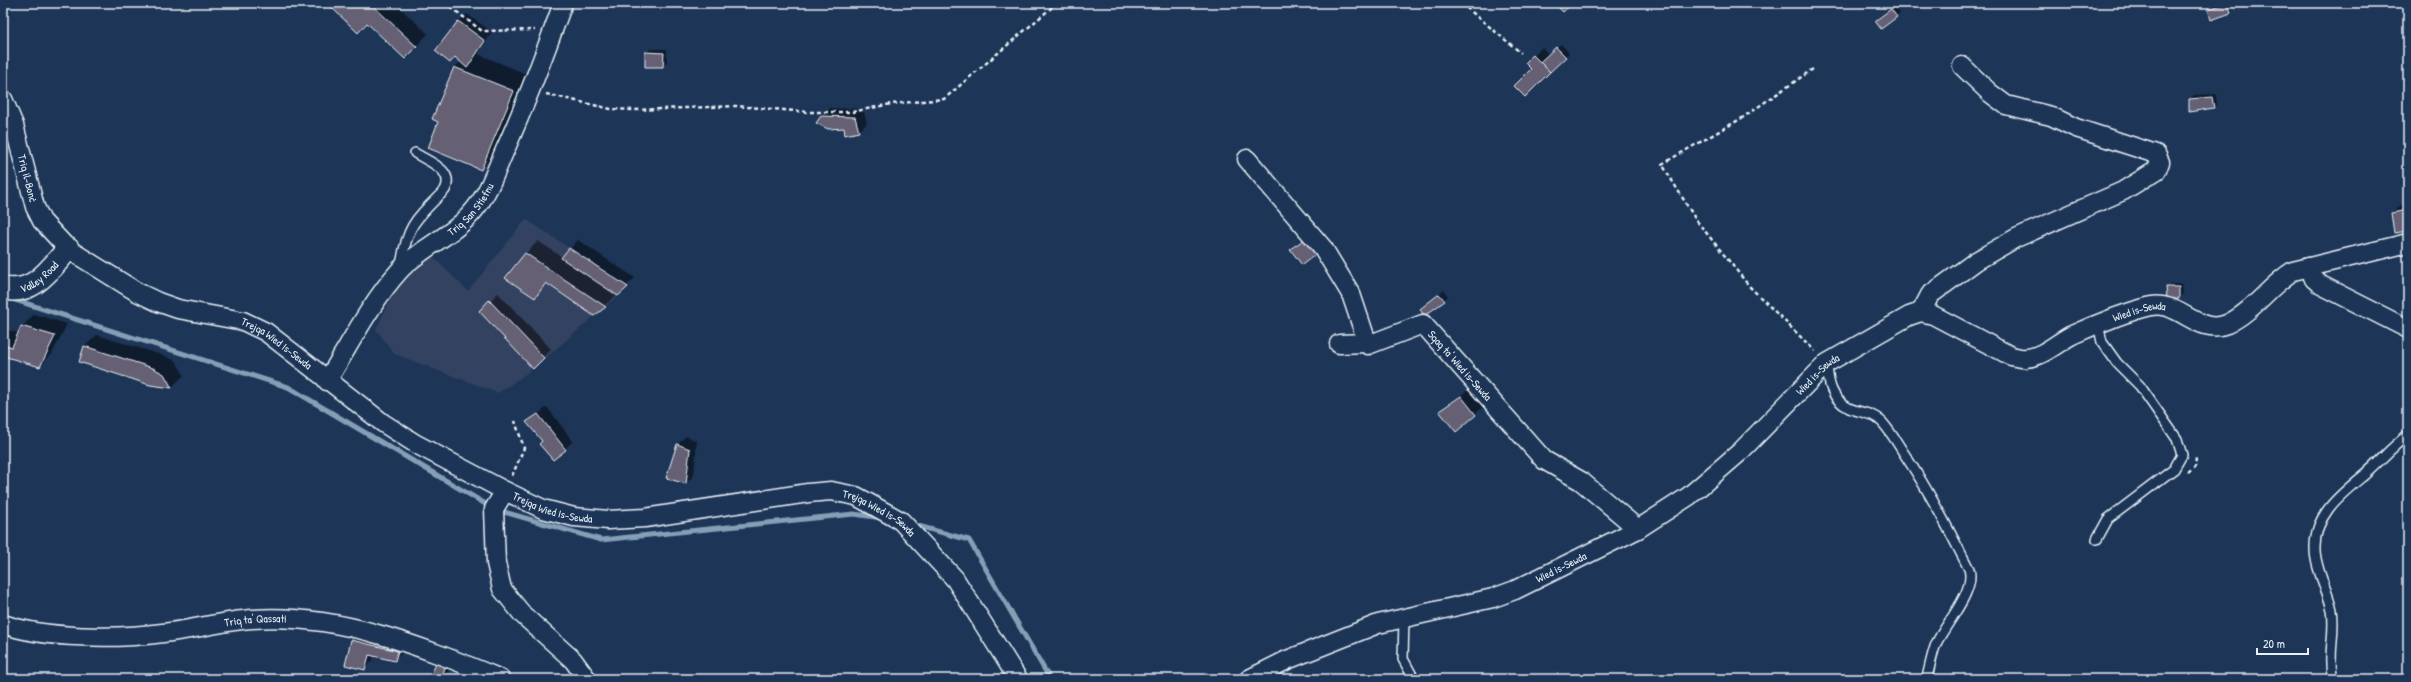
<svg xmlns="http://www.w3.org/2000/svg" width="2411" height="682" viewBox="0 0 2411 682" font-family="'Patrick Hand',sans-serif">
  <rect width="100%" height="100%" fill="#1d3557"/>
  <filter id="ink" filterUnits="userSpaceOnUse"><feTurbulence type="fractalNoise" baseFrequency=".025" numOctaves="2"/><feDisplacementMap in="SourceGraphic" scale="8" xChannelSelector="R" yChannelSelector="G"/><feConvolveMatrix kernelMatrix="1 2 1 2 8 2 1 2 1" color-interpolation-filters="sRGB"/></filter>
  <g filter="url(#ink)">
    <path fill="#334260" d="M 526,219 L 628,287 L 533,369 L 498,393 L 394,354 L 376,329 L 394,292 L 405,280 L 430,254 L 468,291 Z"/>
    <path fill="#0007" d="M 329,3 L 395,3 L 428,34 L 405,58 L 367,22 Z
      M 2219,3 L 2233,3 L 2234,8 L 2231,12 L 2209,9 Z
      M 1895,6 L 1900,13 L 1896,16 L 1880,17 Z
      M 467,14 L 492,32 L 478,54 L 529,75 L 497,152 L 481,169 L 440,121 L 433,119 L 455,67 L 461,61 L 456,56 L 450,62 L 458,22 Z
      M 1561,44 L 1569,53 L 1525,95 L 1532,69 L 1526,63 L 1542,47 L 1549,55 Z
      M 650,49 L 667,49 L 667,62 L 663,66 L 646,53 Z
      M 2216,94 L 2217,104 L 2214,108 L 2190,99 L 2194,95 Z
      M 830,108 L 863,109 L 867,123 L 859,131 L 822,117 Z
      M 2408,203 L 2408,230 L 2392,213 L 2400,205 Z
      M 578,240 L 635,278 L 594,315 L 548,283 L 534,296 L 525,254 L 538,241 L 562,257 Z
      M 2171,284 L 2182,284 L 2183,294 L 2179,298 L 2167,288 Z
      M 1444,290 L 1448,296 L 1444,300 L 1425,305 Z
      M 498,293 L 551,349 L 533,367 L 480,311 Z
      M 34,314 L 67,324 L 52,354 L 40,366 L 3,355 L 3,329 L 19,333 L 22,327 Z
      M 97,335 L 165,356 L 176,361 L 184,375 L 172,387 L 150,384 L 84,347 Z
      M 1470,389 L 1484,406 L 1457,431 L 1440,411 Z
      M 547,407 L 573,441 L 565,449 L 543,441 L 528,422 Z
      M 686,436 L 697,441 L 694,475 L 686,483 L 667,478 L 678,444 Z
      M 360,632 L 405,643 L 403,652 L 395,660 L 374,655 L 373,660 L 365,668 L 352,641 Z
      M 454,657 L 445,679 L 430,679 Z"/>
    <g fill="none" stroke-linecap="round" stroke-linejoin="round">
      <path stroke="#849fb6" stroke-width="5" d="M 9,298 L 288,387 L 494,509 L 601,540 L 854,514 L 882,518
        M 911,524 L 969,540 L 1050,679"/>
    </g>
    <path fill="#666174" stroke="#e8f1f8" d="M 327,3 L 370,3 L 417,47 L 405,59 L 367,23 L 358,33 Z
      M 1554,3 L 1573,3 L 1563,12 Z
      M 2228,3 L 2231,13 L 2211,20 L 2208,9 Z
      M 1891,9 L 1897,17 L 1881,29 L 1875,21 Z
      M 458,21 L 485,41 L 467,68 L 455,57 L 450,63 L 435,51 Z
      M 1556,47 L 1566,57 L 1550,72 L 1540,62 Z
      M 645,52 L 664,53 L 663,67 L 645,67 Z
      M 1533,55 L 1550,72 L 1525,97 L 1514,86 L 1531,69 L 1525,63 Z
      M 454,67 L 514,91 L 481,170 L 428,148 L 438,122 L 432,119 Z
      M 2212,97 L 2214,108 L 2189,112 L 2189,99 Z
      M 821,116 L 855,117 L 859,132 L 845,135 L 844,128 L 828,129 L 816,123 Z
      M 2408,210 L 2408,231 L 2394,233 L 2391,213 Z
      M 1305,239 L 1316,254 L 1302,265 L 1290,249 Z
      M 569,248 L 628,287 L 618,296 L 561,258 Z
      M 525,253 L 606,307 L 594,316 L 546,283 L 535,298 L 505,278 Z
      M 2166,287 L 2179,287 L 2179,299 L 2167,299 Z
      M 1439,294 L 1445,301 L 1424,316 L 1420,309 Z
      M 489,300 L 544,358 L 533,369 L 479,311 Z
      M 21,326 L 55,336 L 40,367 L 3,356 L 3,344 L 12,347 Z
      M 84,346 L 153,368 L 164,374 L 172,388 L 150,385 L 79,362 Z
      M 1461,396 L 1476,415 L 1456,432 L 1439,411 Z
      M 538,414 L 566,450 L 553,460 L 539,444 L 542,441 L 526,422 Z
      M 677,444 L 690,449 L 686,484 L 666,478 Z
      M 351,640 L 398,651 L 395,661 L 369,655 L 365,670 L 345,665 Z
      M 438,661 L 446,665 L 441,679 L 428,679 Z"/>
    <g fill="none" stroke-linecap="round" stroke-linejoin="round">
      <g stroke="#e8f1f8" stroke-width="12">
        <path id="service" d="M 401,266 C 407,224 416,219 445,190 C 455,170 429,162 415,153
          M 1827,364 C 1828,382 1831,399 1849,408 C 1860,413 1872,412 1882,422 C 1891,432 1898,444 1905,455 C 1929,491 1949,530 1969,569 C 1976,591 1945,624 1936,644 C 1932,654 1930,666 1927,677
          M 2097,539 L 2108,519 L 2174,469 L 2182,455 L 2177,439 L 2140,386 L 2117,363 L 2102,342 L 2098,324
          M 1404,618 L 1403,659 L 1414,679
          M 2333,679 C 2327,656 2336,633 2332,610 C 2328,590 2315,569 2315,549 C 2314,515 2340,495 2363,476 C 2379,463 2391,447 2408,435"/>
      </g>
      <g stroke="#e8f1f8" stroke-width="21">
        <g id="minor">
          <path id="s1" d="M 3,99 L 14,125 L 35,207 L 42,221 L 68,249 L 137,292 L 158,302 L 178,309 L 243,321 L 266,332 L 383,423 L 416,444 L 505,491 L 543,509 L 574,517 L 608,520 L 645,518 L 808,493 L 831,491 L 856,496 L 901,521 L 955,579 L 1018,679"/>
          <path id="s2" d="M 1247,159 L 1323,248 L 1351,294 L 1368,345 L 1423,324 L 1544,460 L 1581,481 L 1638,529"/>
          <path d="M 2309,267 L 2314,279 L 2321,285 L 2408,329"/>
          <path d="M 1921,312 L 1930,295 L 1976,261 L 2016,238 L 2123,191 L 2157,170 L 2160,162 L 2156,154 L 2076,128 L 2051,116 L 2006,105 L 1990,93 L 1962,66"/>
          <path d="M 1339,344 L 1367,343"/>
          <path id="s3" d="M 327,381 C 350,344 371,302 400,270 C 423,246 455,235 475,209 C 489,192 496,170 505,150 C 527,101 545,53 563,3"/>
          <path d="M 505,491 L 494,509 L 496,563 L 502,589 L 523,615 L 573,660 L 587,679"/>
          <path id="s4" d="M 3,624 C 45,639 118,639 163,633 C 193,630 222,621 253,619 C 340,613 422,647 501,679"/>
          <path id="s5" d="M 1249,679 L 1287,660 L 1378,624 L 1493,598 L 1515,590 L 1638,529 L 1689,496 L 1740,452 L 1827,363 L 1909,316 L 1921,312 L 1933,315 L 2011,356 C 2016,357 2022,359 2026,358 C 2043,357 2058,342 2072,335 C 2092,326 2131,310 2152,306 C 2179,301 2199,336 2227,324 C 2253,312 2269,286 2293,271 L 2408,243"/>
        </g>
      </g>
      <g stroke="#e8f1f8" stroke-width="25">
        <g id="tertiary">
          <path id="s6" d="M 3,288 C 33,296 50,269 68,249"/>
        </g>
      </g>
      <path stroke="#e8f1f8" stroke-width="2.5" stroke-dasharray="4 3" stroke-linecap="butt" d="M 445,3 L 482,31 L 535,30
        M 1461,3 L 1521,53
        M 1813,69 L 1742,118 L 1662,164 L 1696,220 L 1750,287 L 1815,351
        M 546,94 L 611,109 L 635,110 L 736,106 L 808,112 L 852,112 L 891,104 L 944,99 L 1057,3
        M 2188,473 L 2195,467 L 2196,458
        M 512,476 L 524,448 L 515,421"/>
      <use href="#service" stroke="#1d3557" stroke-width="9"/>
      <use href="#minor" stroke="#1d3557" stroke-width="18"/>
      <use href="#tertiary" stroke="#1d3557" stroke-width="22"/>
    </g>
  </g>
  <g text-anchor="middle" stroke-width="3" stroke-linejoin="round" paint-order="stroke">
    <g font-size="11" fill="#e8f1f8" stroke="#1d3557">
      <text dy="4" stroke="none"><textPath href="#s1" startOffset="83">Triq il-Bonċ</textPath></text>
      <text dy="4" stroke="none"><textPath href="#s3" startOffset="227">Triq San Stiefnu</textPath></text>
      <text dy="4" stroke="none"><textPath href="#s6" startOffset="40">Valley Road</textPath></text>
      <text dy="4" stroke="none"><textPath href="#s5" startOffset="1018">Wied is-Sewda</textPath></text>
      <text dy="4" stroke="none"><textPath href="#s1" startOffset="399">Trejqa Wied Is-Sewda</textPath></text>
      <text dy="4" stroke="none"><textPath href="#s2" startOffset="339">Sqaq ta' Wied is-Sewda</textPath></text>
      <text dy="4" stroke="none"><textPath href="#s5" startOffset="657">Wied is-Sewda</textPath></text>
      <text dy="4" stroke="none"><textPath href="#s1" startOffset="723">Trejqa Wied Is-Sewda</textPath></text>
      <text dy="4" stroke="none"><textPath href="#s1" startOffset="1059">Trejqa Wied Is-Sewda</textPath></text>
      <text dy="4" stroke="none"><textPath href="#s5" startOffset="333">Wied is-Sewda</textPath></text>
      <text dy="4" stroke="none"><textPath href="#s4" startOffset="255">Triq ta' Qassati</textPath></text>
    </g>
  </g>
  <rect width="2411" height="682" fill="none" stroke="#1d3557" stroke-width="16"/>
  <rect x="8" y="8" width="2395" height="666" fill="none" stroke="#e8f1f8" stroke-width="1.5" filter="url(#ink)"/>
  <path d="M2257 648v6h51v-6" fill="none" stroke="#e8f1f8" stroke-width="2"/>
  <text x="2263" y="648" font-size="12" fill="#e8f1f8" stroke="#1d3557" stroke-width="3" paint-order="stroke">20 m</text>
</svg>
